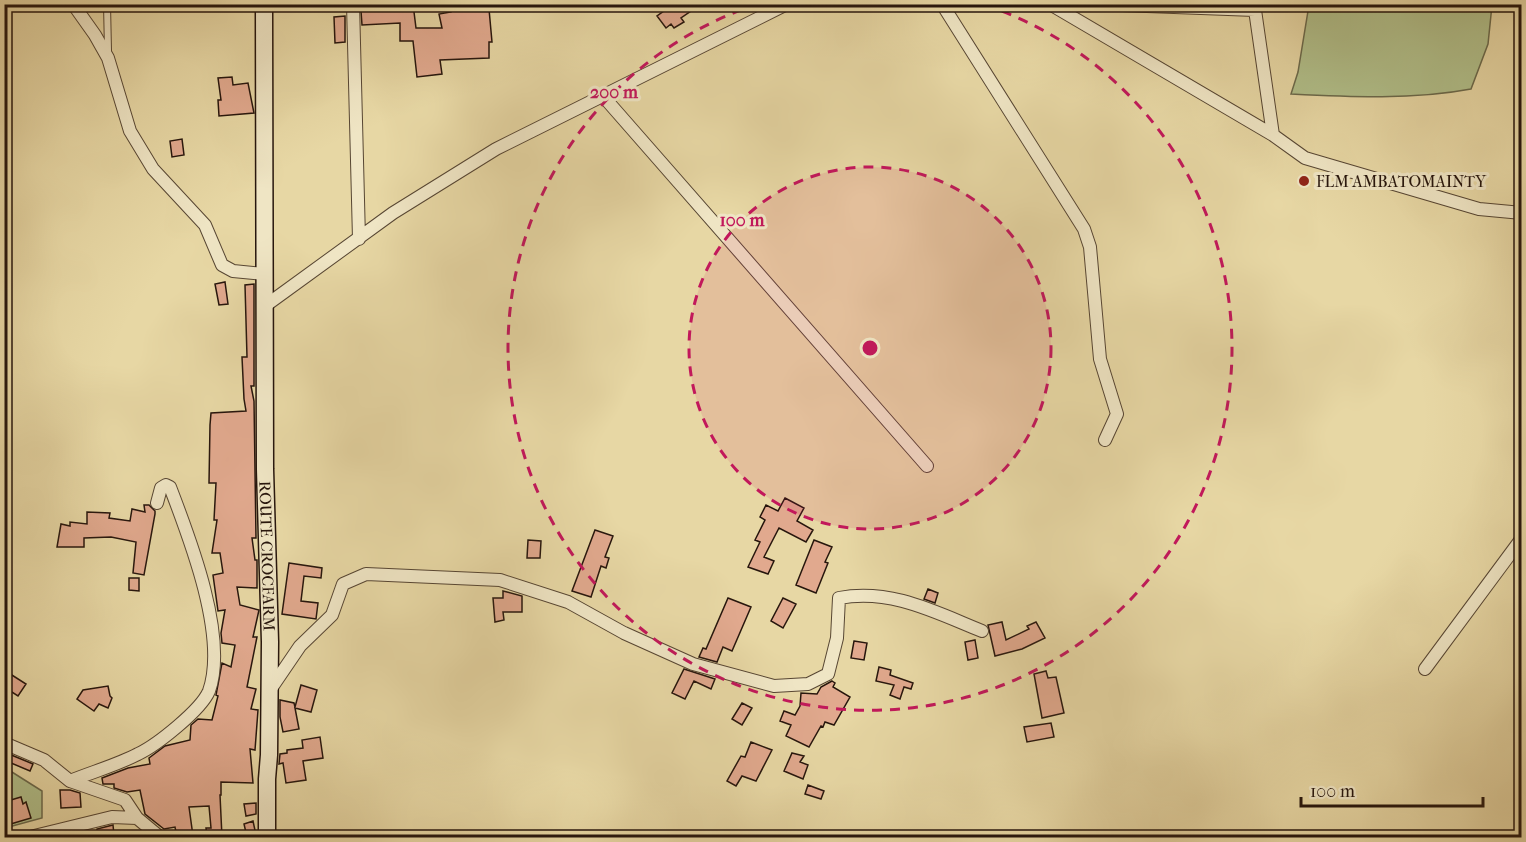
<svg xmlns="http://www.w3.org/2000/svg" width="1526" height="842" viewBox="0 0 1526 842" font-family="'IM FELL French Canon',serif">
  <rect width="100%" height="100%" fill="#e7d7a4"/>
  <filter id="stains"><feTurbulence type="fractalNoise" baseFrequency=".00333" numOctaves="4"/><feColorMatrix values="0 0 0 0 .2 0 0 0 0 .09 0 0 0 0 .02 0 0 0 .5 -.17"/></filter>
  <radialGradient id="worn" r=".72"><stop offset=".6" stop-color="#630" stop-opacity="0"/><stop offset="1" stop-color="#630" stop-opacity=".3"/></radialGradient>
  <path fill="#b1bf8a" stroke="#6c6a4c" stroke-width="1.5" d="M 1309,5 L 1492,5 L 1488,44 L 1471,89 C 1413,100 1351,97 1291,94 L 1298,72 Z
    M 4,767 L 42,791 L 42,818 L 5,828 Z"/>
  <path fill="#e1a98e" stroke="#27160d" stroke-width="1.5" d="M 413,4 L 416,28 L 442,28 L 439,14 L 451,12 L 450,6 L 479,5 L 480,11 L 489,9 L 492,42 L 489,42 L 489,58 L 440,60 L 442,74 L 417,77 L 413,41 L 400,41 L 400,23 L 362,25 L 361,11 L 393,10 L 392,6 Z
    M 674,4 L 686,4 L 691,11 L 681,18 L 684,22 L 674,28 L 671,24 L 666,28 L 657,16 Z
    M 345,16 L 345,42 L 335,43 L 334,17 Z
    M 232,77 L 233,85 L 248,83 L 254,113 L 219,116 L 218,100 L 221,100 L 218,78 Z
    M 182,139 L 184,155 L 172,157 L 170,141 Z
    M 225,282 L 228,304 L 219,305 L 215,284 Z
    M 254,284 L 254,386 L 251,386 L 254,401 L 256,538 L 252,538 L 255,560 L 257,560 L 257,588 L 237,587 L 240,605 L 259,610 L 253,637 L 257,637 L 247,687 L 256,689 L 251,709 L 258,710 L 255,750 L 250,749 L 253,783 L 221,782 L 221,795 L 220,795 L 222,837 L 207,837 L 206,828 L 211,828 L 209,806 L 189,807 L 193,836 L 177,837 L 175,827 L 164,829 L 145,814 L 140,790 L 127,792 L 114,788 L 114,784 L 103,784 L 102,778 L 128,768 L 150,764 L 149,758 L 165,746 L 190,740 L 191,725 L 198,719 L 212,720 L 218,696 L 216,695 L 222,663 L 231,667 L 235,645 L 222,643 L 221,633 L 225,610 L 218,611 L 213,575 L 223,573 L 220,553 L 212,553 L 217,520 L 214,520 L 216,483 L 209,483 L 210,425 L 211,413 L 246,411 L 244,399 L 242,357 L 247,357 L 245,285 Z
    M 785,498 L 804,508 L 797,521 L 813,530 L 806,542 L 779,528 L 764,557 L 774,561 L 768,574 L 748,567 L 760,542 L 755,540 L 765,520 L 760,517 L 766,505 L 778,511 Z
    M 144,505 L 149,505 L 155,511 L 155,514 L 144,575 L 133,573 L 136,542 L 111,537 L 84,538 L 84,547 L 57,547 L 61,524 L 70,526 L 70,522 L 87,524 L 87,512 L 110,513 L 109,518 L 130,521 L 132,509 L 145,512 Z
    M 595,530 L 613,536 L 605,557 L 609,558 L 606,568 L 601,566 L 591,597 L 572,591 Z
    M 528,540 L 541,541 L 540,558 L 527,558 Z
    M 814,540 L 832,547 L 825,562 L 828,563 L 816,593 L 796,585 Z
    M 289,563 L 322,568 L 321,578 L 304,576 L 301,601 L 318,603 L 316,619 L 282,614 Z
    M 129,578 L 139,578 L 139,591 L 129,590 Z
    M 928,589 L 938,593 L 935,603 L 924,599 Z
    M 503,591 L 522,596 L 522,612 L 503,612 L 504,620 L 495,622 L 493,598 L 503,598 Z
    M 728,598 L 751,607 L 732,651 L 723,647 L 717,662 L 699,657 L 703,648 L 706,649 Z
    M 783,598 L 796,604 L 783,628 L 771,621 Z
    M 1002,622 L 1006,640 L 1029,629 L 1027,626 L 1036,622 L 1045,638 L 1022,649 L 995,656 L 988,625 Z
    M 975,640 L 978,658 L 968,660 L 965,642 Z
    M 854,641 L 867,643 L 864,660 L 851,658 Z
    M 879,667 L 891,670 L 890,675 L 913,683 L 911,689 L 904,687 L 900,699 L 890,695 L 894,685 L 876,681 Z
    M 684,669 L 715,679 L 711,689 L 694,681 L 685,699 L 672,693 Z
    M 4,670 L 26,684 L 18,696 L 4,687 Z
    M 1046,671 L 1048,678 L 1056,677 L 1064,713 L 1042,718 L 1034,674 Z
    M 832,681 L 835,683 L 833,687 L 850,697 L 834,725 L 825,722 L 823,727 L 821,726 L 809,747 L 786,736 L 791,725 L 780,721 L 784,711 L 795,715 L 800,706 L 801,693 L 817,694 L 821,687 Z
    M 301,685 L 317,690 L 311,712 L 295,708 L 299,729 L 283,732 L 280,717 L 280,700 L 294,703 L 295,707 Z
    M 108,686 L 110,696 L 112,698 L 108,708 L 99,704 L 94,711 L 77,699 L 83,690 Z
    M 742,703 L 752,708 L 742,725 L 732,719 Z
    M 1051,723 L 1054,737 L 1027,742 L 1024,727 Z
    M 320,737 L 323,758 L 303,761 L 306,780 L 286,783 L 283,763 L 279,764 L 280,754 L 287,753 L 287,750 L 303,748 L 302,740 Z
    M 751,742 L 772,750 L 756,781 L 742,776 L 736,786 L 727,781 L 741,756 L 745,757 Z
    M 4,752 L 33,764 L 30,771 L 4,760 Z
    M 792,753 L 804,756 L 800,762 L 808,765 L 803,779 L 784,771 Z
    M 808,785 L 824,791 L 821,799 L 805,794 Z
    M 60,790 L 70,790 L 80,793 L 81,807 L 61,808 Z
    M 21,797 L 23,804 L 26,802 L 31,818 L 4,826 L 4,802 Z
    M 256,803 L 256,814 L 246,816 L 244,804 Z
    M 253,821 L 256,835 L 247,837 L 244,824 Z
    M 113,825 L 114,835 L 97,836 L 97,829 Z"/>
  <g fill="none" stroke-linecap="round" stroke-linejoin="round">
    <g stroke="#574633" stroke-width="8">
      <path id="lane" d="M 107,4 L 108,51"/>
    </g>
    <g stroke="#574633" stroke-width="14">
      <path id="street" d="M 73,4 L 95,35 L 108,58 L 130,131 L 153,169 L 205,225 L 222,265 L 233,271 L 264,274
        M 353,4 L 359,239
        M 942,4 L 1084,229 L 1090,247 L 1100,359 L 1117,414 L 1105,440
        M 1050,4 L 1273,135 L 1305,158 L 1479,209 L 1522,213
        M 1093,4 L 1255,10 L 1273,135
        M 603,96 L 927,466
        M 265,306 L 393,213 L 496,149 L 787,4
        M 1425,669 L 1522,538
        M 270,690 L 300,646 L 332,615 L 343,584 L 366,574 L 500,580 L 568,602 L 624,633 L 693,664 L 774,686 L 808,684 L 828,674 L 837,638 L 839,598 C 890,588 935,612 982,631
        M 4,743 L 44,760 L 70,781 L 125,800 L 137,818 L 161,838
        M 70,781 C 92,772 117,765 138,754 C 157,745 201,710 209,691 C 228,637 190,539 170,487 L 166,485 L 161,488 L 157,503
        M 26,838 L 112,817 L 137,818"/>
    </g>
    <g stroke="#27160d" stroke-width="19">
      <g id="secondary">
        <path id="s1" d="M 264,4 L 265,469 L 270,642 L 269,755 L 267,779 L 267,838"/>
      </g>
    </g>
    <use href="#lane" stroke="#efe5c4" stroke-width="6"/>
    <use href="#street" stroke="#efe5c4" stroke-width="12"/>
    <use href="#secondary" stroke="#efe5c4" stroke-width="16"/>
  </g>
  <circle cx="870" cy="348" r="181" fill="#c2185b" fill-opacity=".12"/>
  <g fill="none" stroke="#c2185b" stroke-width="3" stroke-dasharray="10 8">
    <circle cx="870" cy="348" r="181"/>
    <path d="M985 5A362 362 0 1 1 755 5"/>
  </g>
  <circle fill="#8f2418" stroke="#efe5c4" stroke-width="2" cx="1304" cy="181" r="6"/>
  <g text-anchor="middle" stroke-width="6" stroke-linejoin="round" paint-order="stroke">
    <g font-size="16" fill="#27160d" stroke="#efe5c4" text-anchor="start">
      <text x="1316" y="187">FLM AMBATOMAINTY</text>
    </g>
    <g font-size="16" fill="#27160d" stroke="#efe5c4">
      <text dy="6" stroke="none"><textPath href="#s1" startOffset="552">ROUTE CROCFARM</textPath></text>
    </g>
  </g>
  <circle cx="870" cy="348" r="9" fill="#c2185b" stroke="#efe5c4" stroke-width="3"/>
  <g font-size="18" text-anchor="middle" font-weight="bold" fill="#c2185b" stroke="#efe5c4" stroke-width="6" stroke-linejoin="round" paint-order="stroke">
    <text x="614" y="98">200 m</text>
    <text x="742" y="226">100 m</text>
  </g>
  <rect width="1526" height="842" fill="none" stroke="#e7d7a4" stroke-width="24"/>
  <rect x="6" y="6" width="1514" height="830" fill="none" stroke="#27160d" stroke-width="3"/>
  <rect x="12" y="12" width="1502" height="818" fill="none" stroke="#27160d" stroke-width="1.5"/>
  <path d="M1301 797v9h182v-9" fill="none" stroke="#27160d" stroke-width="3"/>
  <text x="1310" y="797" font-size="18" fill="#27160d" stroke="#efe5c4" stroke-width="4.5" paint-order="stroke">100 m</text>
  <rect width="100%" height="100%" filter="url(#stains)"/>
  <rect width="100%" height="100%" fill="url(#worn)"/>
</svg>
